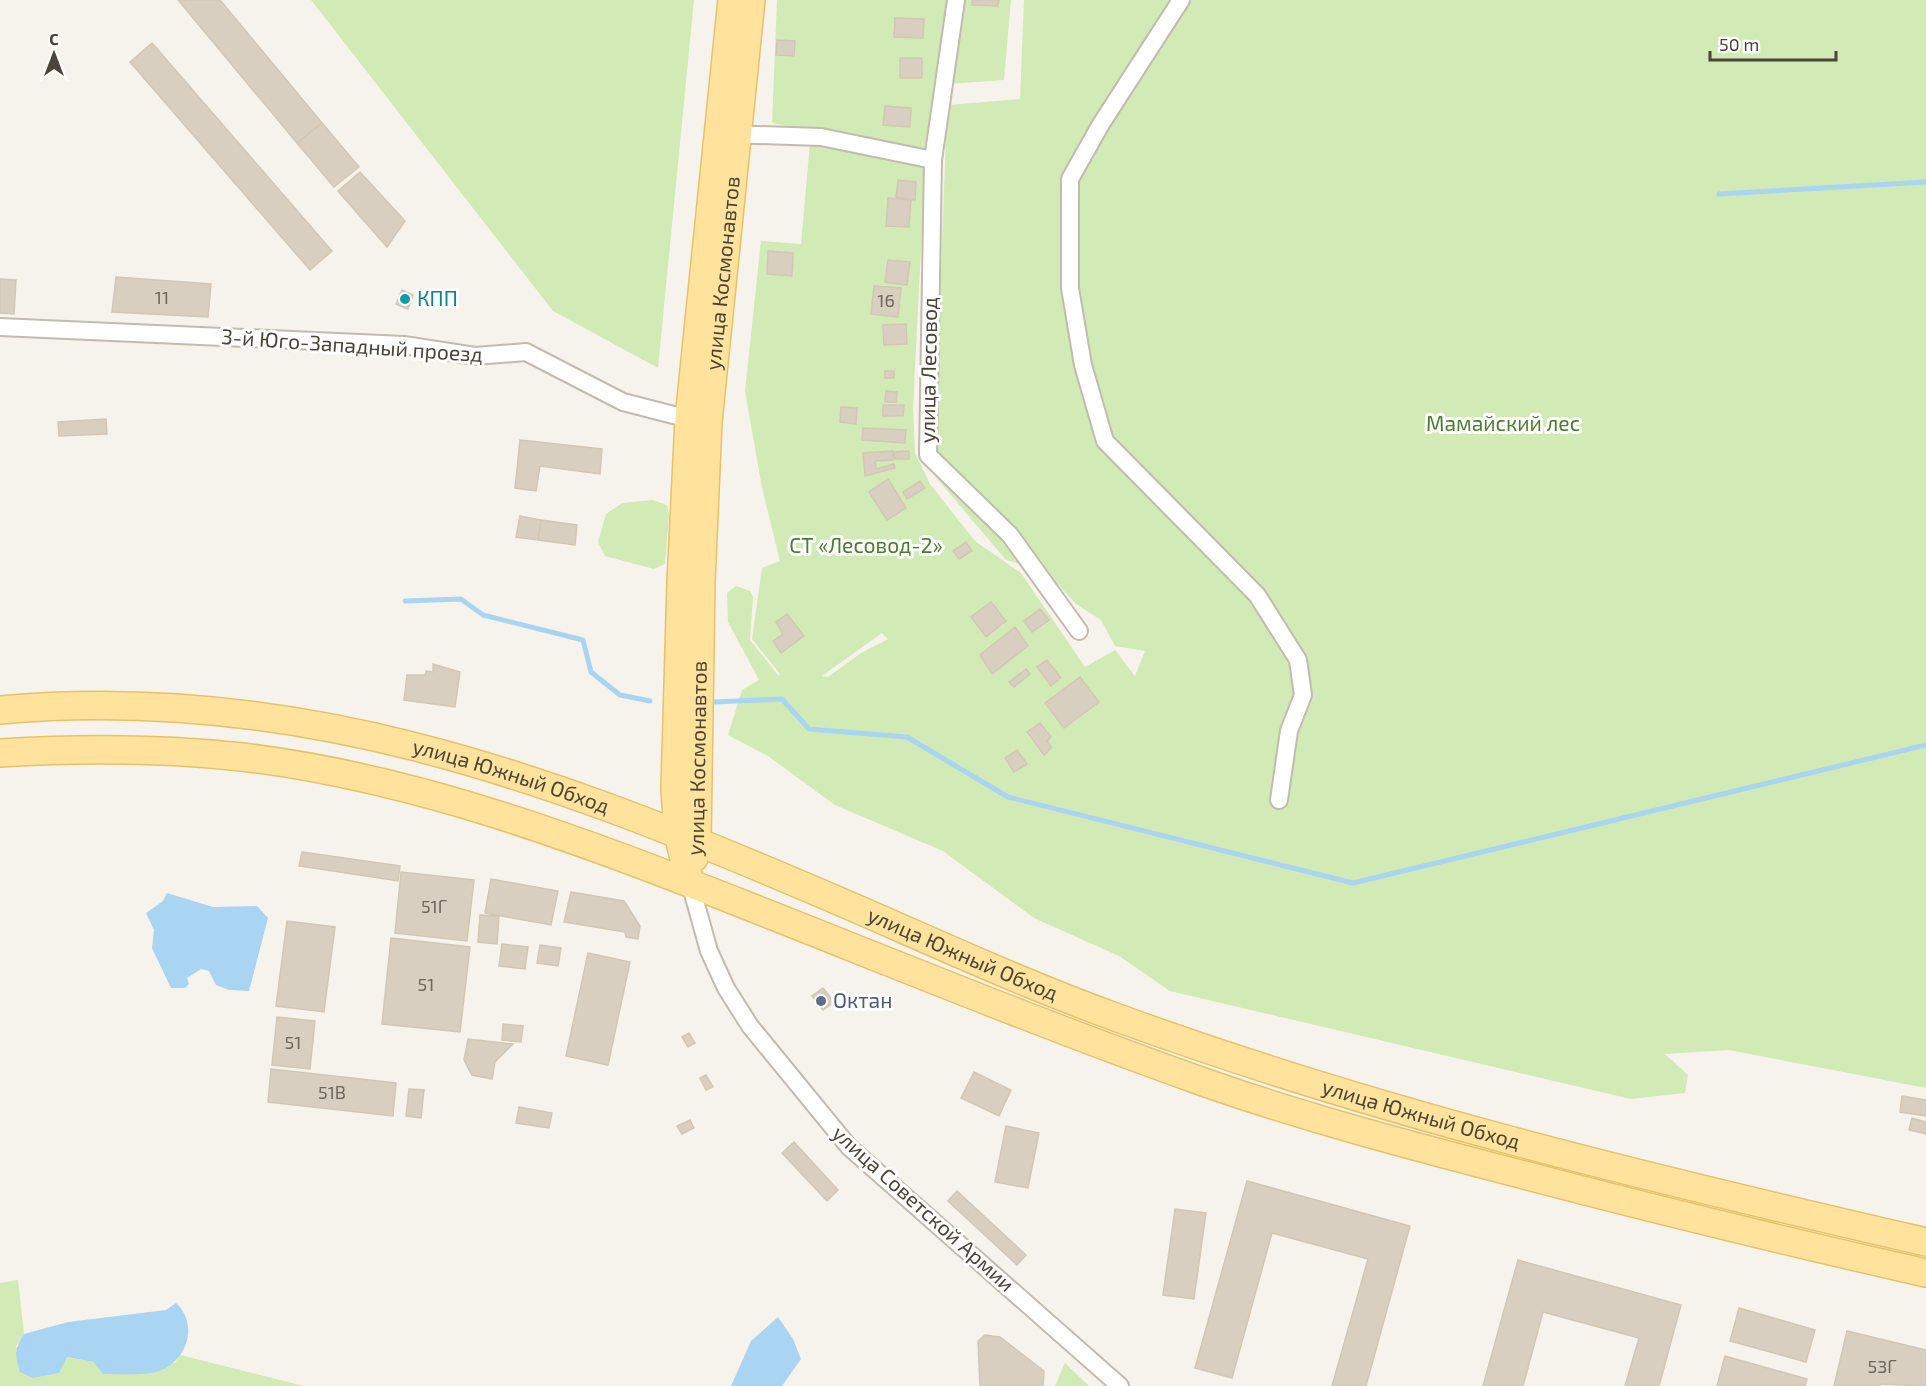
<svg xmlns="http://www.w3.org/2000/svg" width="1926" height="1386" viewBox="0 0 1926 1386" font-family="'Exo 2',sans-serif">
  <rect width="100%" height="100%" fill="#f6f3ec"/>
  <path fill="#d2eab5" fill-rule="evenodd" d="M 311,0 L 694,0 L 658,368 L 553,311 Z
    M 777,0 L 1011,0 L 1004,80 L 934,85 L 925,170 L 913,407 L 915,453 L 930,484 L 975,541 L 1021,573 L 1085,667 L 1115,650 L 1135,676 L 1145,651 L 1115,646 L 1101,620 L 1076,604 L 1046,571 L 1006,560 L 934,475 L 947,105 L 1020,99 L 1024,0 L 1926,0 L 1926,1088 L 1729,1050 L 1665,1054 L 1688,1075 L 1685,1093 L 1631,1099 L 1170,991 L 1119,956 L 1034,918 L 943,851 L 835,805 L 768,756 L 728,735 L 742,690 L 759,680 L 728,622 L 727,593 L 736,586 L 750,591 L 753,597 L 750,640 L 778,675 L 780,674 L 752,639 L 762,568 L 780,561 L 762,488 L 745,391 L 761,241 L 801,244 L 811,131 L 772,123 ZM 882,633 L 888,639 L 861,653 L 828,677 L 822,676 Z
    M 653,500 L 667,505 L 669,514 L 665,564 L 654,569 L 605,556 L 598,542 L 606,514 L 622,503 Z
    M 18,1280 L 24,1334 L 16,1346 L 33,1378 L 59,1373 L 66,1357 L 94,1362 L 175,1363 L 180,1355 L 304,1386 L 0,1386 L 0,1283 Z
    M 1065,1363 L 1089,1386 L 1055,1386 Z"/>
  <path fill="#a9d4f2" d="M 167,893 L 213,907 L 257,906 L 268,918 L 249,991 L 229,990 L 216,985 L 209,971 L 201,969 L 187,978 L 189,984 L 185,988 L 171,988 L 152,948 L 154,930 L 146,913 L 163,901 Z
    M 176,1303 C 201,1326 185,1368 151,1373 C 136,1375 119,1374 103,1374 L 94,1362 L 67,1357 L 59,1373 L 33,1378 L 20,1372 C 15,1356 14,1349 24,1334 L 68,1322 L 166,1310 Z
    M 778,1317 L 793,1339 L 801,1359 L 782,1386 L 731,1386 L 751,1341 Z"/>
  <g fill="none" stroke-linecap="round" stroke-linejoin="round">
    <path stroke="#a9d4f2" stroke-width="5" d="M 1719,194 L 1926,182
      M 405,601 L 461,599 L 483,615 L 583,640 L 591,672 L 620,695 L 650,701
      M 714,702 L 782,699 L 809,729 L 907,737 L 1008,797 L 1353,883 L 1926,745"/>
  </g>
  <path fill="#d8cfc1" stroke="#d3c7b4" stroke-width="1.5" d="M 178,0 L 220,0 L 322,123 L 297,143 Z
    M 972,0 L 999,0 L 998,6 L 972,5 Z
    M 895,18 L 924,19 L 923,38 L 894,37 Z
    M 777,40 L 795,41 L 794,56 L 776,55 Z
    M 152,43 L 332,251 L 310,270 L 130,62 Z
    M 900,58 L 922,58 L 922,78 L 900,78 Z
    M 885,106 L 911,108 L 910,127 L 883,125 Z
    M 322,123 L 359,167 L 334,187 L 297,143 Z
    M 360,172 L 405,221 L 387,247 L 338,191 Z
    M 898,180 L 916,182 L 915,200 L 896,197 Z
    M 888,198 L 911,200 L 909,227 L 886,226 Z
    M 768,251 L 793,253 L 792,276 L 767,274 Z
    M 888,260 L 910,262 L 907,285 L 885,282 Z
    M 116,277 L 211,284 L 208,317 L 112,312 Z
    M 0,279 L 16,280 L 14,314 L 0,313 Z
    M 874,286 L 901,288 L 898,317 L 871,314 Z
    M 402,290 L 413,295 L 408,309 L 396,304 Z
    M 906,324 L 907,344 L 884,345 L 883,325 Z
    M 885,371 L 894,371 L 894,378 L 885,378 Z
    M 886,391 L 897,392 L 896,402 L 885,402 Z
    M 883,405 L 904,405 L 903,416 L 883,416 Z
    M 841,407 L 857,408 L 856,424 L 840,422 Z
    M 106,419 L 107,434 L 59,436 L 58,422 Z
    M 863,428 L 906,430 L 905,443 L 862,440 Z
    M 520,440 L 602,449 L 600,474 L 540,466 L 536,491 L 515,488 Z
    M 893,451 L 893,460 L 875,461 L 876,469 L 894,464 L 895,468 L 865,476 L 863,453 Z
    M 909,451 L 909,459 L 895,459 L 894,452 Z
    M 888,479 L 906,508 L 887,520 L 869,492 Z
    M 920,481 L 925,488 L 907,499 L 903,492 Z
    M 520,516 L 541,520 L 538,540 L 516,537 Z
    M 541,520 L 577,525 L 575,545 L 538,540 Z
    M 966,542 L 972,551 L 959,559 L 953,551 Z
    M 991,602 L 1006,621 L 986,637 L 971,617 Z
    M 1040,609 L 1049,620 L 1032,632 L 1024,621 Z
    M 787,614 L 804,636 L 781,653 L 773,641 L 783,634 L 776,622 Z
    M 1015,627 L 1028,646 L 992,674 L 980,655 Z
    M 1047,660 L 1061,678 L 1051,686 L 1037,667 Z
    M 433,664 L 460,672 L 455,707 L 404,700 L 407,675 L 425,675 L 426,671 L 433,672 Z
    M 1026,669 L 1030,674 L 1014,687 L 1009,682 Z
    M 1080,677 L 1099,702 L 1064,728 L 1045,703 Z
    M 1040,723 L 1051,737 L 1047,741 L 1052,748 L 1044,755 L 1027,732 Z
    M 1017,750 L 1027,764 L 1014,772 L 1005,758 Z
    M 302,852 L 400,866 L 398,881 L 299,866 Z
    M 401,872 L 474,880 L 467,941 L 395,933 Z
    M 491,879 L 558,891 L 551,925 L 485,913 Z
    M 571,892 L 624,901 L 640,926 L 638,939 L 626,937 L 625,932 L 564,922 Z
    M 480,915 L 499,916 L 497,944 L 478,942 Z
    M 287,921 L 335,927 L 324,1012 L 276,1006 Z
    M 391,938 L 470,947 L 460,1032 L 382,1024 Z
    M 502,944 L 528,947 L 525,969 L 499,966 Z
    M 540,945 L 561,948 L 558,966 L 537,963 Z
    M 588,953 L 630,962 L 608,1065 L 566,1056 Z
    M 823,988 L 834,1002 L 823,1010 L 812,996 Z
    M 277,1017 L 315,1021 L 310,1069 L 272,1065 Z
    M 503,1024 L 523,1026 L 521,1042 L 502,1040 Z
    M 689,1033 L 695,1043 L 688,1047 L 682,1037 Z
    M 468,1039 L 513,1044 L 495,1062 L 492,1079 L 472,1075 L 464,1060 Z
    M 271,1069 L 396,1083 L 393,1116 L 268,1102 Z
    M 974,1072 L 1011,1090 L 999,1116 L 961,1098 Z
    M 706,1075 L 713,1087 L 706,1090 L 700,1078 Z
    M 409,1089 L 424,1090 L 421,1118 L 406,1116 Z
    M 1902,1096 L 1926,1100 L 1926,1116 L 1900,1112 Z
    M 519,1107 L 552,1113 L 549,1128 L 516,1123 Z
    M 1912,1118 L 1926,1122 L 1926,1134 L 1909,1130 Z
    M 690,1120 L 694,1128 L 682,1134 L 677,1126 Z
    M 1006,1126 L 1039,1133 L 1028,1188 L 995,1182 Z
    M 794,1142 L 838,1190 L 827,1201 L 782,1153 Z
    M 1247,1181 L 1410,1226 L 1366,1386 L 1332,1386 L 1368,1259 L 1272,1233 L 1232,1378 L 1195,1368 Z
    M 957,1191 L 1026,1255 L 1017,1265 L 948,1201 Z
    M 1175,1209 L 1206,1213 L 1194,1299 L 1163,1295 Z
    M 1518,1260 L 1681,1305 L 1659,1386 L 1625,1386 L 1639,1338 L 1543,1312 L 1523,1386 L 1483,1386 Z
    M 1739,1308 L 1815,1330 L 1806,1362 L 1730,1341 Z
    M 1847,1331 L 1926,1350 L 1926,1386 L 1880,1384 L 1880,1386 L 1834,1386 Z
    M 985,1335 L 1000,1337 L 1044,1371 L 1043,1386 L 980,1386 L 978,1341 Z
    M 1725,1356 L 1807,1379 L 1805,1386 L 1717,1386 Z"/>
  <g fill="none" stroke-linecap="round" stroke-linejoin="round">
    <g stroke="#c2bbae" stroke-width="20">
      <path id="minor" d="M 1181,0 L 1101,124 L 1070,179 L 1070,288 L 1083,365 L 1105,441 L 1257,595 L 1298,660 L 1303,695 L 1289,731 L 1279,800
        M 729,134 L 821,137 L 933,160 L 928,455 L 1010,535 L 1079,631
        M 933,160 L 956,0
        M 0,327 L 404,345 L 475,356 L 526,352 L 623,402 L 689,419
        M 690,883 L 709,951 L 726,988 L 750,1026 L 849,1147 L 1120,1386"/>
    </g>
    <g stroke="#e6c16a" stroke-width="30">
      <g id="primary">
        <path id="s1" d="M 0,710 C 290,684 539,773 801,885 C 906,929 1010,979 1118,1018 C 1381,1114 1653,1179 1926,1242"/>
        <path d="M 0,753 C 81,748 161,748 242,757 C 419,778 588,843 753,908 C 900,966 1046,1026 1195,1079 C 1296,1115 1401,1143 1505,1170 C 1645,1207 1785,1241 1926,1273"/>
        <path id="s2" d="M 694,858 L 697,841 L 701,582 L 708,422 L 751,0"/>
        <path d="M 690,883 L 678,834 L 675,789 L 681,582 L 689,419 L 732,0"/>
      </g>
    </g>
    <use href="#minor" stroke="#fff" stroke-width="16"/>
    <use href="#primary" stroke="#ffe39c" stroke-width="27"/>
  </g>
  <circle fill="#0f9aa8" stroke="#fff" stroke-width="2" cx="405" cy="299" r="6"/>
  <circle fill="#5c6f8a" stroke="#fff" stroke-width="2" cx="821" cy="1001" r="6"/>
  <g text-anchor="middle" stroke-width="6" stroke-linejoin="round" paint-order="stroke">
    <g font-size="18" fill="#6e675b">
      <text x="162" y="304">11</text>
      <text x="886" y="307">16</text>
      <text x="434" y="913">51Г</text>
      <text x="426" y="991">51</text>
      <text x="293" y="1049">51</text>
      <text x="332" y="1099">51В</text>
      <text x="1882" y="1373">53Г</text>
    </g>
    <g font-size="21" fill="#4b4439" stroke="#fff">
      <text dy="7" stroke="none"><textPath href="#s2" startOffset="586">улица Космонавтов</textPath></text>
      <text transform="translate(352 346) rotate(4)" y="7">3-й Юго-Западный проезд</text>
      <text transform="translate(929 370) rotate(-89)" y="7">улица Лесовод</text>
      <text dy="7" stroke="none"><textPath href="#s2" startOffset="100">улица Космонавтов</textPath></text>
      <text dy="7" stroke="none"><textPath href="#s1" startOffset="519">улица Южный Обход</textPath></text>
      <text dy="7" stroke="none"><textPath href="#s1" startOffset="1005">улица Южный Обход</textPath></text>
      <text dy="7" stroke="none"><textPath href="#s1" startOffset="1491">улица Южный Обход</textPath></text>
      <text transform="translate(923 1209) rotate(42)" y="7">улица Советской Армии</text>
    </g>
    <g font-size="21" fill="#0d838f" stroke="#fff" text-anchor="start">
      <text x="417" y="306">КПП</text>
    </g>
    <g font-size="21" fill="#4a7f2a" stroke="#fff">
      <text x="1503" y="431">Мамайский лес</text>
      <text x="866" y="553">СТ «Лесовод-2»</text>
    </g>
    <g font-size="21" fill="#4e5e75" stroke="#fff" text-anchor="start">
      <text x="833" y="1008">Октан</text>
    </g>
  </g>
  <g transform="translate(54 54)" stroke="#ffffff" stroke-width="4.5" paint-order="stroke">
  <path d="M0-4.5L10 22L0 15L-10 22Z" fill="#4b4439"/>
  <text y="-9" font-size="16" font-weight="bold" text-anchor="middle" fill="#4b4439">С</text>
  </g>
  <path d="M1710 51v9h126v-9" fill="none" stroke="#4b4439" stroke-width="3"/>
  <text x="1719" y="51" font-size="18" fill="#4b4439" stroke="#ffffff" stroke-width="4.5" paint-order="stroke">50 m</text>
</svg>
